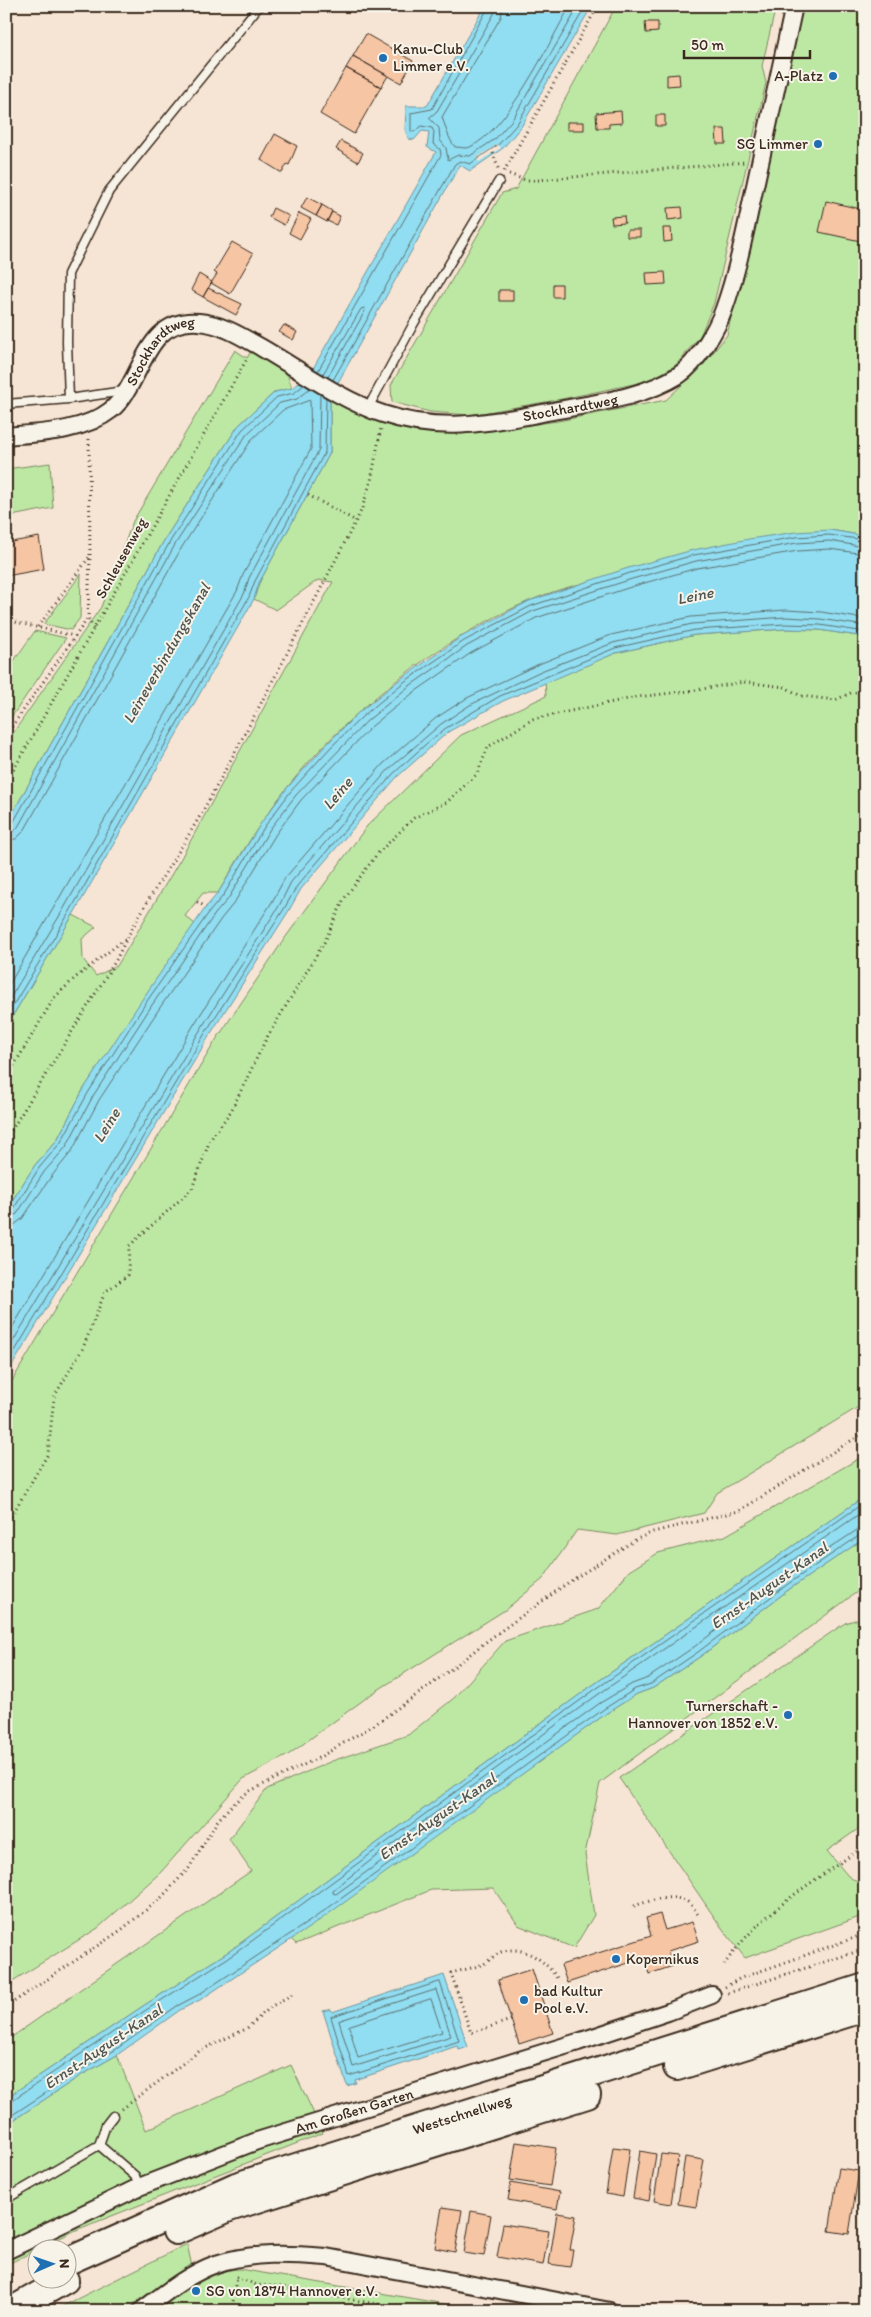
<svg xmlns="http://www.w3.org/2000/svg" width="871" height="2317" viewBox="0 0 871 2317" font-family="Itim,sans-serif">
  <rect width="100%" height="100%" fill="#f6e5d4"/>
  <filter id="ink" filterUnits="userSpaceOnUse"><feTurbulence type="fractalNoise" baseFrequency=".02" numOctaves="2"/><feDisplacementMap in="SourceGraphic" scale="10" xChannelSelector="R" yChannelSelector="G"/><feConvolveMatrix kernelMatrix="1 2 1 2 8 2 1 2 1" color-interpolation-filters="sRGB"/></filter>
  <g filter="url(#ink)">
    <path fill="#bde8a4" stroke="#7c8961" d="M 616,6 L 776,6 L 762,66 L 766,83 L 714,303 L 700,336 L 676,365 L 648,381 L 557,400 L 470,415 L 430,412 L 392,402 L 391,385 L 502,193 L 516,189 Z
      M 802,6 L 865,6 L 865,536 L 830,530 C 771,543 712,555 653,568 C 611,577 568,584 529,601 C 438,640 347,712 286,789 C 260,822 239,857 218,893 L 203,893 L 185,916 L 195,924 L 83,1090 L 57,1140 L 35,1165 L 6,1210 L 6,1027 L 73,915 L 96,927 L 82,939 L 83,959 L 96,976 L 117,966 L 180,860 L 333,582 L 318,580 L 276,610 L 254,599 L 259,583 L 330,453 L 330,400 L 371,419 L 429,432 L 498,429 L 558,421 L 666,400 L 704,364 L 727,335 Z
      M 255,344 L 282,359 L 292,388 L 275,392 L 238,426 L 166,537 L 6,825 L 6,743 L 101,607 L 133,521 L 235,350 L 247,358 Z
      M 50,463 L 53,508 L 6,517 L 6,469 Z
      M 81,574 L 80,618 L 71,630 L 44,624 Z
      M 786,629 L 819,630 L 865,637 L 865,1403 L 717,1493 L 704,1513 L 617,1535 L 577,1530 L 543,1579 L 505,1610 L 373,1693 L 288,1755 L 243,1779 L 161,1872 L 98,1928 L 6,1985 L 6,1391 L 216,1040 L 285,938 L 367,826 L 461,735 L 546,696 L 545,681 L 616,653 L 695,635 Z
      M 35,631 L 66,638 L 6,725 L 6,672 Z
      M 865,1455 L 865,1496 L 590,1687 L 231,1950 L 143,2006 L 6,2098 L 6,2041 L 251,1871 L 229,1839 L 267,1789 L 332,1761 L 408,1735 L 454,1698 L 505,1641 L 598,1609 L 629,1571 L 658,1553 L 725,1536 Z
      M 865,1538 L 865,1586 L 600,1783 L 585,1854 L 594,1915 L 574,1948 L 518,1925 L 493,1888 L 431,1890 L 296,1944 L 291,1939 L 607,1713 L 637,1694 L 653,1688 L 701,1656 L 791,1588 Z
      M 865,1617 L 865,1824 L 827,1851 L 848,1876 L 865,1887 L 865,1915 L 745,1958 L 719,1924 L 619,1778 L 845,1623 Z
      M 117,2055 L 146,2130 L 291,2065 L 323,2133 L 76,2230 L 6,2265 L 6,2125 L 80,2076 Z
      M 187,2244 L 195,2280 L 217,2271 L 239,2269 L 486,2311 L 53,2311 Z"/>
    <path fill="#91ddf1" stroke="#6f959d" d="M 485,6 L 592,6 L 521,127 L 503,148 L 470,171 L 460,165 L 449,184 L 336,386 L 330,400 L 330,453 L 259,583 L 254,599 L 73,915 L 6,1027 L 6,825 L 166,537 L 238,426 L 275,392 L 292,388 L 311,372 L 436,152 L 427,147 L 429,132 L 422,131 L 414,140 L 409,139 L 405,130 L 406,106 L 427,106 Z
      M 830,530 L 865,536 L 865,637 L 819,630 L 786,629 L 695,635 L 616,653 L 503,701 L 448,732 L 397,777 L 301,889 L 288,912 L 211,1033 L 6,1376 L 6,1210 L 35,1165 L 57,1140 L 83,1090 L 143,998 L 206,907 L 218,893 L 261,823 L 287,788 L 326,745 L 359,712 L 402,678 L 461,637 L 529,601 L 628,568 L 693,550 L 749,539 L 796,532 Z
      M 865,1496 L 865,1538 L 791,1588 L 701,1656 L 653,1688 L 637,1694 L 607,1713 L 313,1925 L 200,2000 L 180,2010 L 117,2055 L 80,2076 L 6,2125 L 6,2098 L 143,2006 L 231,1950 L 590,1687 Z
      M 444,1975 L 468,2047 L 459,2050 L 457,2046 L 355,2080 L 356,2083 L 347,2086 L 323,2011 L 331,2009 L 332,2012 Z"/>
    <path fill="#f6e5d4" d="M 498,144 L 501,148 L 479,162 L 476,158 Z"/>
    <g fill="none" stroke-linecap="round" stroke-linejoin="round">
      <path stroke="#5d7272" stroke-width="1" d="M 495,6 L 494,14 L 437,111 L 429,118 L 439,128 L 440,140 L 446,148 L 448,160 L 458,155 L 470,156 L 495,139 L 512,120 L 579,6
        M 503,6 L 501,17 L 442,117 C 446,128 448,138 455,147 C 460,147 466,149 470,147 C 508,130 549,43 570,6
        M 318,371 L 441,155 L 440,149 L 433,144 L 434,132 L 432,128 L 421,126 L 414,132 L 411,131 L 411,113 L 432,109 L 489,6
        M 323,374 L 361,309 L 364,308 L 365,311 L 328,377
        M 333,380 L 455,164 L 460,161 L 470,164 L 499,144 L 517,124 L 586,6
        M 6,827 L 13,823 L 171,540 L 242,430 L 277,397 L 294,393 L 304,385
        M 6,833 L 13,832 L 18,827 L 176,543 L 247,434 L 280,403 L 297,399 L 310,388
        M 6,840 L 16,839 L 24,831 L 182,547 L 252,439 L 283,410 L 310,400 L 311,449 L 243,575 L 237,591 L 6,990
        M 6,1005 L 63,910 L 244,594 L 249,578 L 319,450 L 320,394
        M 6,1017 L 69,913 L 249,597 L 255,581 L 325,452 L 326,397
        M 6,1212 L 13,1210 L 39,1168 L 61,1142 L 88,1093 L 147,1001 L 210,911 L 223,896 L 265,826 L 291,791 L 330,748 L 363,716 L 404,682 L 464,641 L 531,606 L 630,573 L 694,555 L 796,537 L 829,535 L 865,540
        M 6,1218 L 17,1214 L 44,1172 L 66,1147 L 93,1096 L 152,1005 L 215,914 L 228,899 L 270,829 L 296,795 L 367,721 L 408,687 L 467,646 L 533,611 L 632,579 L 696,561 L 797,543 L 829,541 L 865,547
        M 6,1226 L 14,1225 L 22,1219 L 51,1177 L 72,1151 L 99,1100 L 159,1009 L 221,919 L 234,903 L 276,834 L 301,800 L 372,726 L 413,693 L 471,653 L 536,618 L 634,586 L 697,568 L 798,551 L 829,549 L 865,554
        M 6,1338 L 195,1023 L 272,902 L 285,878 L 383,764 L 436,718 L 467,698 L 539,664 L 611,635 L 691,617 L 786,610 L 821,612 L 865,619
        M 6,1353 L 202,1027 L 279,906 L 291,882 L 389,769 L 441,724 L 470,705 L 541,671 L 613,643 L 692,624 L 786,617 L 820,619 L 865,626
        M 6,1366 L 207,1030 L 284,909 L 297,886 L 393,774 L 427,743 L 446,728 L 500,696 L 615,648 L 695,630 L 785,624 L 820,625 L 865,632
        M 865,1510 L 596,1696 L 384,1850 L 333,1890 L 333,1893 L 336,1894 L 600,1703 L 632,1684 L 648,1678 L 694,1647 L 784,1579 L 857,1530 L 865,1528
        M 440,1982 L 459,2041 L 349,2076 L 331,2017 Z
        M 436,1990 L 451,2036 L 353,2067 L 339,2021 Z
        M 431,1999 L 442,2032 L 358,2058 L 349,2026 Z
        M 6,2102 L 11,2101 L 146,2010 L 234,1954 L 593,1691 L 865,1502
        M 6,2119 L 78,2072 L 115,2050 L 177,2006 L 198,1995 L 310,1921 L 604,1709 L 635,1689 L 651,1684 L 698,1652 L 788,1584 L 860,1535 L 865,1534"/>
    </g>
    <path fill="#f5c5a4" stroke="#3b2a1e" d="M 645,22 L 658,22 L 658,32 L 646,33 Z
      M 366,34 L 413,61 L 401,83 L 353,56 Z
      M 353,56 L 388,76 L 381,87 L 346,68 Z
      M 346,68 L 381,87 L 354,134 L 320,114 Z
      M 679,74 L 680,85 L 667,86 L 667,75 Z
      M 621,111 L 622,123 L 609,124 L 609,128 L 597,128 L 596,113 Z
      M 656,115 L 665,115 L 665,126 L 656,126 Z
      M 567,122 L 584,122 L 584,130 L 567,130 Z
      M 716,129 L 725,129 L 726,144 L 717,144 Z
      M 275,134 L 297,146 L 289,165 L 287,164 L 282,173 L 261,160 Z
      M 341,141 L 363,153 L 358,162 L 336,149 Z
      M 307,197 L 322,205 L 316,216 L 301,208 Z
      M 826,201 L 865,210 L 865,242 L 819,232 Z
      M 322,205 L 332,211 L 327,222 L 316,216 Z
      M 682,207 L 683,218 L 668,220 L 667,208 Z
      M 273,208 L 289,216 L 284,225 L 269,217 Z
      M 332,212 L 340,216 L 336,225 L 327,221 Z
      M 299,213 L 311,219 L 300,239 L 289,233 Z
      M 624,216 L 625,223 L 612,224 L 611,217 Z
      M 663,228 L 671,228 L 672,241 L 664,242 Z
      M 627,230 L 640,230 L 640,237 L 627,237 Z
      M 232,242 L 253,254 L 230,294 L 211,283 L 217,274 L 214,272 Z
      M 665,272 L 666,284 L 647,285 L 646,273 Z
      M 199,274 L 212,282 L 203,297 L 191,290 Z
      M 553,284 L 562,284 L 562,297 L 553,297 Z
      M 208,288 L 242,304 L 236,315 L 203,297 Z
      M 499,290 L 513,290 L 513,301 L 499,301 Z
      M 284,325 L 297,332 L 293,340 L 279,332 Z
      M 39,537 L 44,569 L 6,576 L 6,543 Z
      M 660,1914 L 665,1930 L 692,1922 L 699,1941 L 668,1951 L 673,1966 L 649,1974 L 644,1958 L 567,1983 L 561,1965 L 651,1936 L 646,1918 Z
      M 532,1969 L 553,2033 L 519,2044 L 498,1980 Z
      M 516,2142 L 556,2148 L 550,2186 L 510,2180 Z
      M 613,2147 L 630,2149 L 623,2197 L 606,2194 Z
      M 640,2151 L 656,2154 L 649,2201 L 633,2198 Z
      M 661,2154 L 678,2156 L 671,2204 L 654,2201 Z
      M 685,2157 L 704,2160 L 696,2207 L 678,2204 Z
      M 839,2168 L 859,2171 L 849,2234 L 829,2231 Z
      M 511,2183 L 560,2192 L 557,2209 L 508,2200 Z
      M 442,2207 L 462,2210 L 455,2252 L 435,2248 Z
      M 471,2211 L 491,2215 L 484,2256 L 464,2253 Z
      M 557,2213 L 576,2216 L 570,2250 L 573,2250 L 570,2267 L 549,2264 Z
      M 503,2224 L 549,2231 L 543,2265 L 497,2257 Z"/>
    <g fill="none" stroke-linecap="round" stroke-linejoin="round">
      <g stroke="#3b2a1e" stroke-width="11">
        <path id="service" d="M 69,399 L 67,342 L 68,274 L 109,191 L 259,6
          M 6,404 L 69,399 L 124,391
          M 368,408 L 414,323 L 499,181
          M 113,2116 L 106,2125 L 99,2145 L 135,2176 L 139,2187
          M 6,2199 L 99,2145"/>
      </g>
      <g stroke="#3b2a1e" stroke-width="20">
        <g id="minor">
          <path id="s1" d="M 6,436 C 40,433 83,432 111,410 C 144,382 143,317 199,322 C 222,324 241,336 262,348 C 300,370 341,400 383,414 C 443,434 493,422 553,411 C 595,403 642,398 679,375 C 697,363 717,329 724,309 C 738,270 746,227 755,186 C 768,126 781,66 794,6"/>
          <path id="s2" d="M 6,2251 L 139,2187 L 257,2141 L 578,2042 L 668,2012 L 712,1995"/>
          <path d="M 141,2311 C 164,2294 188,2274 216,2264 C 252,2252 289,2254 326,2257 L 610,2311"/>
        </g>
      </g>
      <g stroke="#3b2a1e" stroke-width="30">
        <g id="trunk">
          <path d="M 677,2067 L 865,2008"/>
          <path d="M 176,2231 L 229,2208 L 587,2095"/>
          <path id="s3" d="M 68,2261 L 236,2186 L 865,1987"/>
          <path d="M 11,2311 L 65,2280"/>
        </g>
      </g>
      <path stroke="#3b2a1e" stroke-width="3" stroke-dasharray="1 4" stroke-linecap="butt" d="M 493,153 L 499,171
        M 504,171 L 598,6
        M 509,174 L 525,180 L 538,180 L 746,162
        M 89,439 L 90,555 L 88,618 L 94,629
        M 308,495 L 356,521
        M 6,620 L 74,636
        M 38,627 L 90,556
        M 6,735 L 88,618
        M 6,783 L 248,357
        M 197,902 L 206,907
        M 6,1079 L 54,998 L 75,978 L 125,939
        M 6,1139 L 116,960 C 141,907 175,860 204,809 C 258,711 309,611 361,511 L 371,481 L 381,428
        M 6,1525 L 48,1454 L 54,1397 L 83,1348 L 105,1292 L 128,1275 L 129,1246 L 192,1189 L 210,1140 L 231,1111 L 266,1039 L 325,941 L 344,899 L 377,854 L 414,818 L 447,802 L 477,774 L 488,747 L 533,719 L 637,697 L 690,691 L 744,682 L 785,687 L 801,696 L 835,700 L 853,692 L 865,694
        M 634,1906 C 649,1901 674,1892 689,1903 C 693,1906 696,1912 699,1916
        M 724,1965 C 759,1913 814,1881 865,1846
        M 725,1987 L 741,1978 L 865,1934
        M 728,1993 L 865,1949
        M 6,2007 L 121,1930 L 160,1899 L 189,1868 L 218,1820 L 230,1807 L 248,1792 L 320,1757 L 374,1725 L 428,1687 L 491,1638 L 569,1582 L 637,1539 L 653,1532 L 739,1511 L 865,1432
        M 511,2020 L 471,2033 L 451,1973 C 462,1970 475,1968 485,1963 C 491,1959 495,1955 501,1952 C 523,1944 546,1961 557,1978
        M 122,2109 L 201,2050 L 246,2029 L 272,2006 L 294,1993
        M 236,2277 L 257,2285 L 276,2286 L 416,2311
        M 232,2311 L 236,2277"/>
      <use href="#service" stroke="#f7f3e8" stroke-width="8"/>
      <use href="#minor" stroke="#f7f3e8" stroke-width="16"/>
      <use href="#trunk" stroke="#f7f3e8" stroke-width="26"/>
    </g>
  </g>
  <g fill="#1f6fb2" stroke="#f7f3e8" stroke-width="2">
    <circle cx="383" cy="58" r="5"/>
    <circle cx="833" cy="76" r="5"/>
    <circle cx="818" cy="144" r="5"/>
    <circle cx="788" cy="1715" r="5"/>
    <circle cx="616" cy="1959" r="5"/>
    <circle cx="524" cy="2000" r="5"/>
    <circle cx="196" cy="2291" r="5"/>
  </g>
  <g text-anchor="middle" stroke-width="4" stroke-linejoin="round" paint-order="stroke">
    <g font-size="15" fill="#3b2a1e" stroke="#f7f3e8" text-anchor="start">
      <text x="393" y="54">Kanu-Club<tspan x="393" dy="17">Limmer e.V.</tspan></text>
      <text x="823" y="81" text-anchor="end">A-Platz</text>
      <text x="808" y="149" text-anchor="end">SG Limmer</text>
      <text x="778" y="1711" text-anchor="end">Turnerschaft -<tspan x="778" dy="17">Hannover von 1852 e.V.</tspan></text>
      <text x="626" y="1964">Kopernikus</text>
      <text x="534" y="1996">bad Kultur<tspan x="534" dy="17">Pool e.V.</tspan></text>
      <text x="206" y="2296">SG von 1874 Hannover e.V.</text>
    </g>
    <g font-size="15" fill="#3b2a1e" stroke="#f7f3e8">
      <text dy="5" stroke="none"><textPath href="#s1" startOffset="190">Stockhardtweg</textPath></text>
      <text dy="5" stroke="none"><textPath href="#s1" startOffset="639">Stockhardtweg</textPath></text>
      <text transform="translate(121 558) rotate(-61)" y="5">Schleusenweg</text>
      <text dy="5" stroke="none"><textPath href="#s2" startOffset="376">Am Großen Garten</textPath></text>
      <text dy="5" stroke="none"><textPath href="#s3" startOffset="421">Westschnellweg</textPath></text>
    </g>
    <g font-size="16" font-style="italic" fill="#505753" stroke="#f7f3e8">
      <text transform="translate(695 595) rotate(-11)" y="6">Leine</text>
      <text transform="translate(166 653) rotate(-60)" y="6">Leineverbindungskanal</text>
      <text transform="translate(337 793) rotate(-50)" y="6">Leine</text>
      <text transform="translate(106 1125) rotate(-58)" y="6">Leine</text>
      <text transform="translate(769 1585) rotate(-35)" y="6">Ernst-August-Kanal</text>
      <text transform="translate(437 1816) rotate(-35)" y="6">Ernst-August-Kanal</text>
      <text transform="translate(103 2046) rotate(-34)" y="6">Ernst-August-Kanal</text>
    </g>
  </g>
  <rect width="871" height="2317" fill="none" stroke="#f7f3e8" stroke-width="25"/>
  <rect x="12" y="12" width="846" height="2292" fill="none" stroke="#3b2a1e" stroke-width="2" filter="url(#ink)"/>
  <g transform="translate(52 2264) rotate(88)"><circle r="24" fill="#f7f3e8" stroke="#aca397"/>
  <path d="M0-4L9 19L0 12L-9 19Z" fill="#1f6fb2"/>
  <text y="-8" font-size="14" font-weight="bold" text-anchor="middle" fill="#3b2a1e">N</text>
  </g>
  <path d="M684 50v8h126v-8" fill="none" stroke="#3b2a1e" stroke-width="2.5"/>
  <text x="691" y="50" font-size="15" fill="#3b2a1e" stroke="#f7f3e8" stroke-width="4" paint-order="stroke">50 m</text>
</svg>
